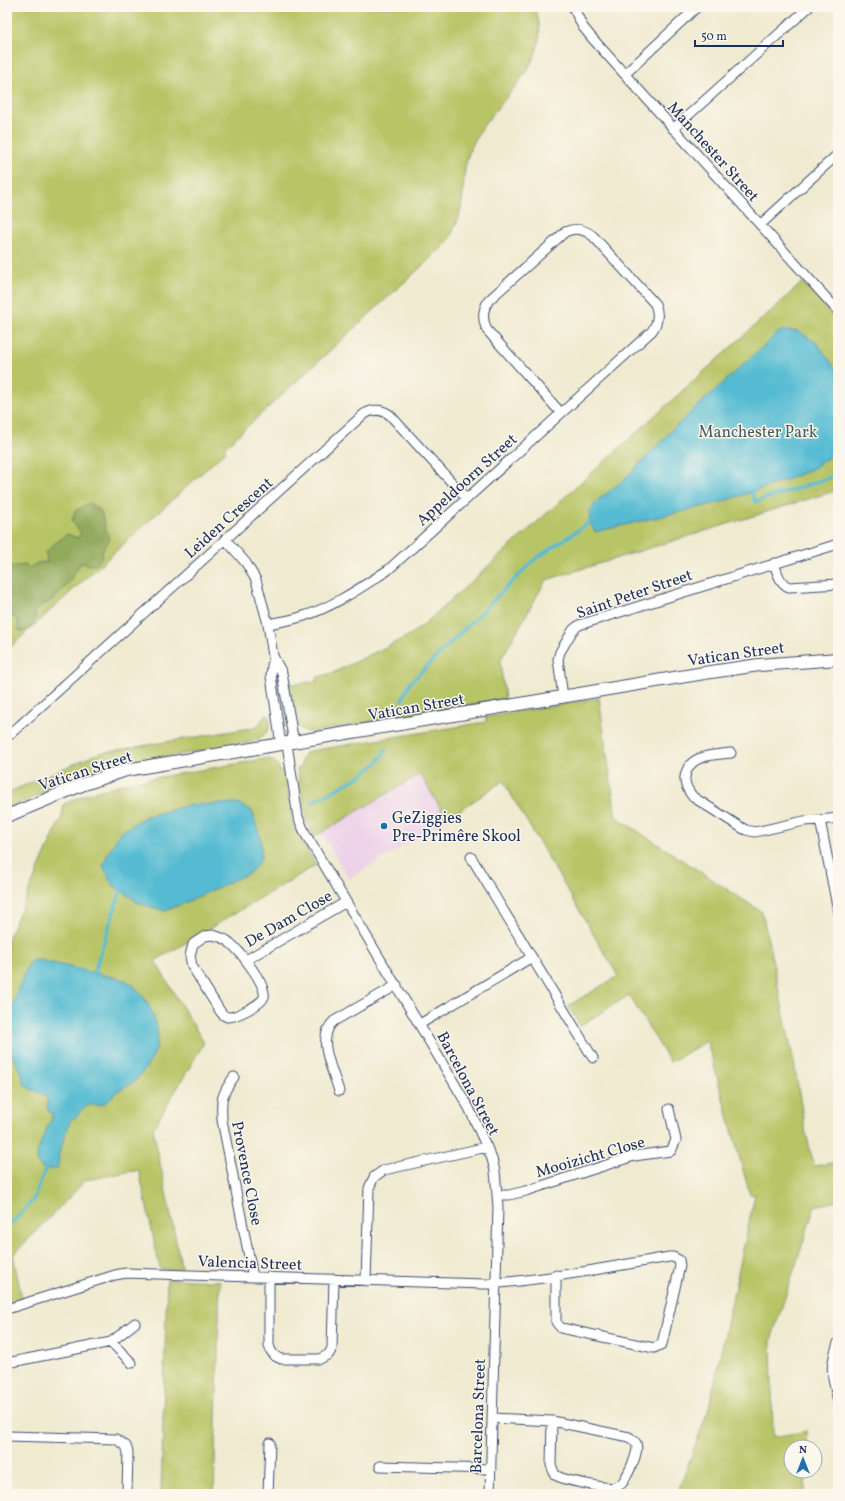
<svg xmlns="http://www.w3.org/2000/svg" width="845" height="1501" viewBox="0 0 845 1501" font-family="Vollkorn,serif">
  <rect width="100%" height="100%" fill="#fbf7ec"/>
  <filter id="ink" filterUnits="userSpaceOnUse"><feTurbulence type="fractalNoise" baseFrequency=".025" numOctaves="2"/><feDisplacementMap in="SourceGraphic" scale="8" xChannelSelector="R" yChannelSelector="G"/><feConvolveMatrix kernelMatrix="1 2 1 2 8 2 1 2 1" color-interpolation-filters="sRGB"/></filter>
  <filter id="wash" filterUnits="userSpaceOnUse"><feTurbulence type="fractalNoise" baseFrequency=".012" numOctaves="4" result="noise"/><feDisplacementMap in="SourceGraphic" scale="16" xChannelSelector="R" yChannelSelector="G"/><feGaussianBlur stdDeviation="0.9" result="paint"/><feColorMatrix in="noise" values="0 0 0 0 0 0 0 0 0 0 0 0 0 0 0 0 0 1.4 0 .05"/><feComposite in="paint" operator="in"/></filter>
  <g filter="url(#wash)">
    <rect width="100%" height="100%" fill="#f0ead0"/>
    <path fill="#edd1e9" d="M 420,774 L 447,819 L 349,879 L 321,833 Z"/>
    <path fill="#b8c566" stroke="#6a7a62" d="M 7,7 L 534,7 C 557,57 504,94 480,131 C 476,138 472,145 469,153 C 462,171 465,189 461,207 C 459,220 453,232 447,243 L 224,448 L 226,451 L 7,650 Z
      M 803,282 L 838,321 L 838,490 L 546,580 L 500,661 L 505,699 L 312,732 C 303,732 298,728 294,720 L 288,685 L 317,681 L 317,677 L 333,673 L 408,636 L 421,627 Z
      M 599,698 L 616,817 L 762,912 L 793,1057 L 805,1129 L 814,1166 L 838,1162 L 838,1201 L 815,1206 L 771,1340 L 773,1437 L 807,1431 L 806,1447 L 791,1447 L 791,1471 L 806,1471 L 805,1494 L 677,1494 L 709,1408 L 755,1194 L 750,1195 L 707,1041 L 670,1062 L 629,995 L 580,1026 L 568,1006 L 618,976 L 503,781 L 447,819 L 420,774 L 314,837 L 306,819 L 297,769 L 301,768 C 300,760 303,754 310,751 L 486,722 L 486,717 Z
      M 269,715 C 273,731 265,735 253,742 L 137,762 L 104,769 L 69,782 L 7,809 L 7,793 L 99,753 L 257,727 L 265,716 Z
      M 265,759 C 274,759 278,763 280,771 L 284,771 L 294,826 L 316,865 L 155,961 L 204,1043 L 153,1129 L 182,1270 L 160,1269 L 139,1170 L 86,1180 L 13,1255 L 22,1299 L 7,1304 L 7,941 L 62,816 L 64,804 L 85,795 L 125,783 Z
      M 167,1279 L 220,1281 L 214,1494 L 161,1494 Z"/>
    <path fill="#92aa5b" stroke="#566c5c" d="M 89,503 L 101,511 L 106,530 L 110,539 L 102,551 L 102,557 L 96,565 L 89,565 L 81,563 L 64,589 L 54,599 L 41,606 L 35,613 L 35,620 L 30,628 L 23,632 L 18,630 L 18,621 L 14,617 L 8,617 L 7,619 L 7,567 L 24,565 L 29,568 L 37,563 L 47,562 L 46,552 L 53,545 L 67,534 L 78,538 L 81,533 L 72,521 L 75,511 Z"/>
    <path fill="#54bbd2" stroke="#387598" d="M 780,331 L 798,331 L 817,343 L 838,372 L 838,450 L 814,468 L 784,481 L 722,502 L 595,532 L 590,522 L 589,512 L 598,500 L 624,480 L 677,425 Z
      M 237,803 L 252,811 L 261,840 L 261,859 L 251,872 L 191,900 L 165,911 L 139,903 L 113,885 L 103,866 L 108,853 L 120,833 L 144,817 L 190,805 Z
      M 39,960 L 125,980 C 140,988 146,1000 153,1015 C 165,1041 153,1062 135,1081 C 129,1086 122,1088 116,1092 C 112,1096 110,1100 105,1103 C 97,1107 90,1103 85,1107 C 81,1109 79,1114 75,1118 L 71,1119 L 59,1153 L 58,1166 L 56,1169 C 51,1169 44,1169 40,1166 C 30,1159 48,1127 52,1118 L 52,1113 L 49,1112 L 47,1108 C 53,1089 28,1094 23,1082 C 22,1080 23,1076 22,1073 C 20,1067 14,1063 12,1055 C 9,1043 8,1030 10,1018 C 11,1006 24,972 31,961 Z"/>
    <g fill="none" stroke-linecap="round" stroke-linejoin="round">
      <path stroke="#54bbd2" stroke-width="3.5" d="M 752,492 L 755,502 L 838,475
        M 402,700 L 410,683 L 534,560 L 590,522
        M 311,803 L 362,775 L 378,762 L 386,750
        M 94,972 L 121,890
        M 7,1228 L 33,1200 L 46,1168"/>
    </g>
  </g>
  <g filter="url(#ink)">
    <g fill="none" stroke-linecap="round" stroke-linejoin="round">
      <g stroke="#3b4b6f" stroke-width="11">
        <path id="minor" d="M 573,7 L 583,27 L 592,38 L 838,311
          M 625,74 L 697,7
          M 673,129 L 809,7
          M 760,225 L 838,154
          M 225,539 L 246,563 L 256,580 L 268,624 L 273,656 L 271,676 L 281,745
          M 774,563 C 777,572 780,584 789,587 L 838,584
          M 268,624 C 280,622 292,620 304,616 C 333,607 363,586 388,570 L 652,331 C 658,323 659,314 655,304 L 593,236 C 584,229 576,227 565,232 L 489,300 C 482,310 482,319 487,330 L 561,413
          M 273,656 L 282,673 L 294,743
          M 563,697 L 558,659 L 560,652 L 573,630 L 579,625 L 838,544
          M 7,737 L 364,414 C 373,409 382,409 390,415 L 467,499
          M 287,744 L 298,817 L 306,835 L 317,853 L 469,1108 L 492,1159 L 495,1171 L 498,1207 L 490,1494
          M 731,753 C 714,755 688,754 685,777 C 684,785 688,791 693,797 L 742,828 L 746,830 L 755,832 L 804,821 L 820,820
          M 838,818 L 820,820 L 838,911
          M 471,857 L 593,1058
          M 213,935 C 219,937 225,938 230,943 C 239,950 267,985 264,997 C 262,1004 235,1018 227,1017 C 224,1016 222,1014 220,1011 L 192,966 L 190,956 L 193,944 L 205,936 Z
          M 246,960 L 346,902
          M 420,1024 L 532,957
          M 234,1077 C 221,1095 221,1099 222,1120 L 253,1277
          M 339,1091 C 333,1070 315,1038 334,1021 L 397,985
          M 498,1195 L 509,1195 L 526,1191 L 634,1156 L 671,1151 L 676,1140 L 669,1109
          M 269,1277 L 269,1345 L 271,1351 L 275,1356 L 281,1359 L 320,1359 L 329,1354 L 332,1348 L 334,1279
          M 366,1281 L 369,1188 L 374,1177 L 384,1170 L 487,1147
          M 7,1309 L 115,1275 L 126,1273 L 485,1284 C 547,1280 608,1267 669,1257 L 673,1257 L 679,1260 L 680,1266 L 662,1344 L 654,1348 L 561,1328 L 556,1322 L 556,1275
          M 111,1342 L 132,1363
          M 838,1343 C 829,1369 832,1375 838,1401
          M 7,1363 L 111,1342 L 135,1323
          M 492,1418 L 552,1421 L 629,1437 C 631,1439 634,1440 636,1443 C 640,1452 628,1474 623,1482 C 621,1485 619,1486 615,1487 C 606,1489 563,1480 555,1475 L 551,1465 L 552,1421
          M 7,1436 L 116,1439 L 126,1446 L 128,1452 L 127,1494
          M 380,1466 L 491,1469
          M 268,1494 L 270,1443"/>
      </g>
      <g stroke="#3b4b6f" stroke-width="14">
        <path id="tertiary" d="M 7,816 L 84,784 L 126,770 L 704,673 L 759,665 L 838,659"/>
      </g>
      <use href="#minor" stroke="#fff" stroke-width="9"/>
      <use href="#tertiary" stroke="#fff" stroke-width="12"/>
    </g>
  </g>
  <circle fill="#1f6fb2" stroke="#fbf7ec" stroke-width="1.5" cx="384" cy="826" r="4"/>
  <g text-anchor="middle" stroke-width="3" stroke-linejoin="round" paint-order="stroke">
    <g font-size="16" fill="#1b2f5e" stroke="#fbf7ec">
      <text transform="translate(714 151) rotate(48)" y="6">Manchester Street</text>
      <text transform="translate(466 479) rotate(-42)" y="6">Appeldoorn Street</text>
      <text transform="translate(228 517) rotate(-42)" y="6">Leiden Crescent</text>
      <text transform="translate(634 593) rotate(-19)" y="6">Saint Peter Street</text>
      <text transform="translate(736 653) rotate(-8)" y="6">Vatican Street</text>
      <text transform="translate(416 706) rotate(-10)" y="6">Vatican Street</text>
      <text transform="translate(85 770) rotate(-18)" y="6">Vatican Street</text>
      <text transform="translate(288 918) rotate(-30)" y="6">De Dam Close</text>
      <text transform="translate(469 1083) rotate(62)" y="6">Barcelona Street</text>
      <text transform="translate(590 1156) rotate(-16)" y="6">Mooizicht Close</text>
      <text transform="translate(248 1173) rotate(79)" y="6">Provence Close</text>
      <text transform="translate(250 1262) rotate(2)" y="6">Valencia Street</text>
      <text transform="translate(477 1416) rotate(-88)" y="6">Barcelona Street</text>
    </g>
    <g font-size="16" fill="#4a5c60" stroke="#fbf7ec">
      <text x="758" y="437">Manchester Park</text>
    </g>
    <g font-size="16" fill="#1b2f5e" stroke="#fbf7ec" text-anchor="start">
      <text x="392" y="823">GeZiggies<tspan x="392" dy="18">Pre-Primêre Skool</tspan></text>
    </g>
  </g>
  <rect width="845" height="1501" fill="none" stroke="#fbf7ec" stroke-width="24"/>
  <g transform="translate(803 1459)"><circle r="19" fill="#fbf7ec" stroke="#a1a7b3"/>
  <path d="M0-3L7 15L0 10L-7 15Z" fill="#1f6fb2"/>
  <text y="-6" font-size="11" font-weight="bold" text-anchor="middle" fill="#1b2f5e">N</text>
  </g>
  <path d="M695 40v6h88v-6" fill="none" stroke="#1b2f5e" stroke-width="2"/>
  <text x="701" y="40" font-size="12" fill="#1b2f5e" stroke="#fbf7ec" stroke-width="3" paint-order="stroke">50 m</text>
</svg>
